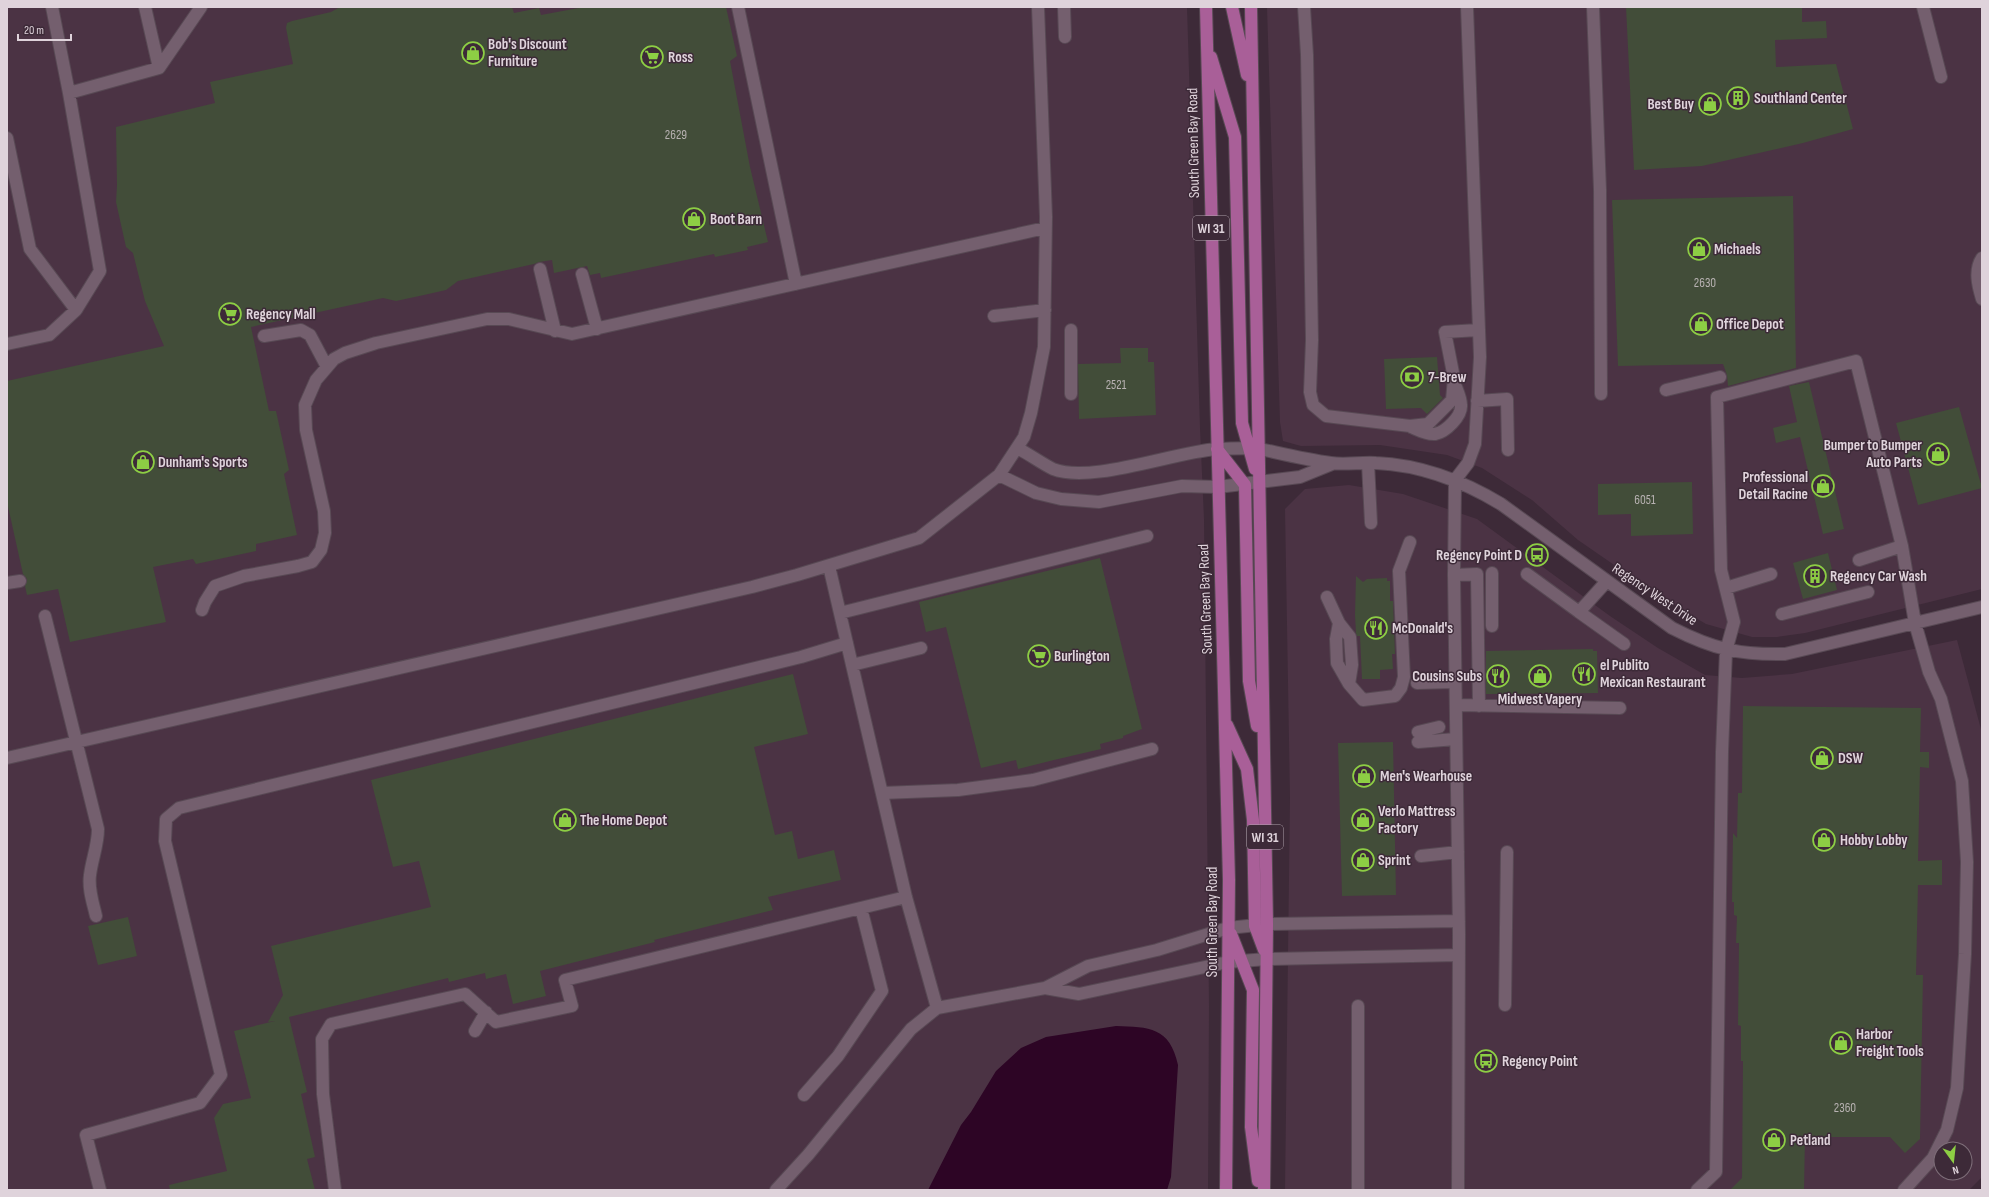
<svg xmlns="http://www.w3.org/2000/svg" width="1989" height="1197" viewBox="0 0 1989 1197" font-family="'Sofia Sans Condensed',sans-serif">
  <rect width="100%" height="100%" fill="#3d2a38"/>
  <path fill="#4b3344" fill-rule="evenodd" d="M 7,7 L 1187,7 L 1200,428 L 1204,519 L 1209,1006 L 1208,1190 L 7,1190 Z
    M 1267,7 L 1982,7 L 1982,589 L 1805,633 L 1777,637 L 1752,637 L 1706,624 L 1662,598 L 1578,540 L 1532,500 L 1482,468 L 1447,455 L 1380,445 L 1301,446 L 1283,441 L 1280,422 Z
    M 1349,485 L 1403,494 L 1477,519 L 1610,616 L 1658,648 L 1705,675 L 1742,678 L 1792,674 L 1957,640 L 1982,733 L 1982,1177 L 1969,1190 L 1285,1190 L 1290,798 L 1285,509 L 1305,489 ZM 1941,1149 L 1965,1149 L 1965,1173 L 1941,1173 Z"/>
  <path fill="#2d0525" d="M 1116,1026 C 1149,1027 1170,1027 1178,1065 L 1171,1177 L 1167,1190 L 928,1190 L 961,1125 L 971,1112 L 996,1071 L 1021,1048 L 1046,1037 Z"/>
  <path fill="#424d39" d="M 340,7 L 512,7 L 514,13 L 539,8 L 541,15 L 584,7 L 726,7 L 737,56 L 730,61 L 750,167 L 768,242 L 747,247 L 748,250 L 715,257 L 714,254 L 601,278 L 600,273 L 590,275 L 587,266 L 554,273 L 552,260 L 539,262 L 534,264 L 458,281 L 446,290 L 424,295 L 396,301 L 383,298 L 251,327 L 269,411 L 276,411 L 289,470 L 284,474 L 297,535 L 256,544 L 256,551 L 196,564 L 193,559 L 153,567 L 166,622 L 70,642 L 58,589 L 27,595 L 25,586 L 27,579 L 23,574 L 7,502 L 7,381 L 164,346 L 145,301 L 133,253 L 126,247 L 116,202 L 117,185 L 116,127 L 215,103 L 210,82 L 293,64 L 286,28 L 287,23 L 292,21 L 331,12 Z
    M 1626,7 L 1802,7 L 1802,22 L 1826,21 L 1827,38 L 1775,40 L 1776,67 L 1836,64 L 1853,129 L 1803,143 L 1702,166 L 1634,170 Z
    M 1793,196 L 1796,368 L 1728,386 L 1727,375 L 1723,364 L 1618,366 L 1612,200 Z
    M 1120,348 L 1148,348 L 1148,362 L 1154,362 L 1156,415 L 1079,419 L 1078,364 L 1121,363 Z
    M 1437,357 L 1440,395 L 1443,398 L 1427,414 L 1421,408 L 1386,409 L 1384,359 Z
    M 1809,382 L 1844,529 L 1823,534 L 1800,437 L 1776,443 L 1773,428 L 1797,422 L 1789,386 Z
    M 1959,407 L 1982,488 L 1918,505 L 1896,423 Z
    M 1692,482 L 1693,534 L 1631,536 L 1631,514 L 1598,515 L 1598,484 Z
    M 1828,553 L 1837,590 L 1803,599 L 1793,563 Z
    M 1100,558 L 1142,729 L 1123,736 L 1123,738 L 1100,744 L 1101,749 L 1054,760 L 1018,769 L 1016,760 L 981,768 L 946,627 L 926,632 L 919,602 Z
    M 1356,576 L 1363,582 L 1367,579 L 1387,578 L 1387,581 L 1390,581 L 1390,601 L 1393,601 L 1395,654 L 1392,654 L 1393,669 L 1380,670 L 1380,679 L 1362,679 L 1360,636 L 1357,636 L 1356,633 L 1355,615 Z
    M 1593,649 L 1593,651 L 1597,651 L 1598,693 L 1486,694 L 1486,651 Z
    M 793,674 L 808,734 L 754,747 L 775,835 L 792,831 L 798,859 L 834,850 L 841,880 L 768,897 L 773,910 L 654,940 L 655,942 L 540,971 L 546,996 L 513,1004 L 506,974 L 486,979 L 485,973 L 449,982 L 448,978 L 289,1017 L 307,1092 L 301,1094 L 315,1157 L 307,1159 L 315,1190 L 170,1190 L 169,1185 L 227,1171 L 214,1118 L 223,1104 L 251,1098 L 234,1031 L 275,1021 L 268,1022 L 283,995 L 271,946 L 431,907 L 419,861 L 393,867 L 371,780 Z
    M 1743,706 L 1921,708 L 1920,752 L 1929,752 L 1929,768 L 1920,767 L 1918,861 L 1942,860 L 1942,885 L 1918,885 L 1916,975 L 1923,975 L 1920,1139 L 1905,1153 L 1890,1137 L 1805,1137 L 1804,1190 L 1730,1190 L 1742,1178 L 1743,1061 L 1741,1061 L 1741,1026 L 1738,1025 L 1739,943 L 1736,943 L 1737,916 L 1734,915 L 1734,902 L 1732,902 L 1733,833 L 1737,838 L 1738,793 L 1742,793 Z
    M 1393,742 L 1396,895 L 1342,896 L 1338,743 Z
    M 128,917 L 137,956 L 98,965 L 88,926 Z"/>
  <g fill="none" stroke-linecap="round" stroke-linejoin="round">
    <g stroke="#584954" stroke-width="14">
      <path id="minor" d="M 52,7 L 69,93 L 100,271 L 76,310
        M 145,7 L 159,68
        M 738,7 L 796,284
        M 1064,7 L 1065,37
        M 1304,7 L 1307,55 L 1310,223 L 1312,340 L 1310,392 L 1313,405 L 1326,416 L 1410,426 L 1428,424 L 1452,400 L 1454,378 L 1445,332 L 1478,330
        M 1593,7 L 1600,190 L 1601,394
        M 1923,7 L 1941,77
        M 69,93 L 159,68 L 201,7
        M 7,138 L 30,249 L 76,310 L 49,335 L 7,344
        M 1982,258 C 1974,270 1978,286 1982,299
        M 540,269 L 555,331
        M 582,274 L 597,329
        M 994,316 L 1045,310
        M 1071,330 L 1071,394
        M 264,336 L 301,330 L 310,335 L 327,367
        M 1666,390 L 1720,377
        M 1477,401 L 1507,399 L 1508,450
        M 1411,427 C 1418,430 1427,435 1435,434 C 1446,432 1462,416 1461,405 C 1461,399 1458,392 1456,387
        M 1017,448 C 1029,454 1041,463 1053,469 C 1091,484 1174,452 1217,449 C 1230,449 1247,447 1260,449 C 1283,454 1307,460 1331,463 C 1346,465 1361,462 1376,463 C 1421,465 1463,481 1501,504 L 1672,628 C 1713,649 1739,655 1785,654 L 1982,607
        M 1368,463 L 1371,523
        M 999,475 L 1036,493 L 1061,499 L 1099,502 L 1182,486 L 1218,487 L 1300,477 L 1332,464
        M 1859,560 L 1902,546
        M 829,566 L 906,897 L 937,1008
        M 1492,573 L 1492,626
        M 1527,574 L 1579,612
        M 1454,575 L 1477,574 L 1479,706
        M 1607,581 L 1579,612 L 1624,644
        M 7,583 L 20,581
        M 1726,588 L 1771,574
        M 1327,597 L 1339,623 L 1350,637 L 1352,665 L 1349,684 L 1363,700 L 1395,696 L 1401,688 L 1404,677 L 1399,571 L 1410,542
        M 202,610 L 205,602 L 215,586 L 244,576 L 298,566 L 312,562 L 321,550 L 325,533 L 324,511 L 306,430 L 305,405 L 316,380 L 334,359 L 345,353 L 376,343 L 487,319 L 509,319 L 572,334 L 1045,228
        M 840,613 L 1147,536
        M 1782,614 L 1868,592
        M 45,616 L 98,829 C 98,845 92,859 90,875 C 88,889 93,903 96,916
        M 1339,623 L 1336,639 L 1337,663 L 1349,684
        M 852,665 L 921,648
        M 1417,683 L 1455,682
        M 1456,705 L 1620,708
        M 1418,732 L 1439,727
        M 1418,742 L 1456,739
        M 7,758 L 752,587 L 797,575 L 919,538 L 999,475 L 1024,437 L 1031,413 L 1044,347 L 1046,217 L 1038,7
        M 882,793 L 958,790 L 1033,780 L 1152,749
        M 1421,856 L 1458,852
        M 1045,988 L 1079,994 L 1228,962 L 1267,959 L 1459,955
        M 1505,1005 L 1507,852
        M 475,1031 L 486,1012
        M 804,1095 L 838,1056 L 882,991 L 861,908
        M 100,1190 L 86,1135 L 200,1103 L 221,1075 L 165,841 L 166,819 L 179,808 L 801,657 L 847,643
        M 335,1190 L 323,1094 L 322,1039 L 331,1024 L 465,994 L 496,1022 L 572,1006 L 565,980 L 906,897
        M 776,1190 L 808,1155 L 911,1029 L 937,1008 L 1045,988 L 1088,966 L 1157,950 L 1228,928 L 1267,924 L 1459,921
        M 1358,1190 L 1358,1006
        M 1458,1190 L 1459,934 L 1454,575 L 1455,480 L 1468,463 L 1475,444 L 1480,357 L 1467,7
        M 1697,1190 L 1716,1172 L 1722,752 L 1726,651 L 1734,622 L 1721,570 L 1717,397 L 1856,361 L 1902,546 L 1915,623 L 1929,672 L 1941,699 L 1962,781 L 1967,862 L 1965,954 L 1957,1088 L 1947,1130 L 1933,1158 L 1904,1190"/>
    </g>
    <g stroke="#584954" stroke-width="14">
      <path id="major" d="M 1206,7 L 1229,880 L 1226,1190
        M 1232,7 L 1247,75
        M 1251,7 L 1267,924 L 1264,1190
        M 1211,57 L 1235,137 L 1242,423 L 1255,469
        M 1217,449 L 1245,485 L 1249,681 L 1257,726
        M 1227,725 L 1247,769 L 1253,820 L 1255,926 L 1264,950
        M 1231,934 L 1253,990 L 1251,1127 L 1258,1181"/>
    </g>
    <use href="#minor" stroke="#745f6e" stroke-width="12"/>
    <use href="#major" stroke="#a95f98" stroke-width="12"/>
  </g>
  <defs>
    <g id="shop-ring" transform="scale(1.15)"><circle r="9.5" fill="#3d2a38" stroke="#8dce44" stroke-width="1.5"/><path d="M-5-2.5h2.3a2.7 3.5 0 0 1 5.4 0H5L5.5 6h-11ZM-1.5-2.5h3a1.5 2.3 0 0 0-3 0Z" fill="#8dce44"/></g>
    <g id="supermarket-ring" transform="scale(1.15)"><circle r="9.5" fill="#3d2a38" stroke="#8dce44" stroke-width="1.5"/><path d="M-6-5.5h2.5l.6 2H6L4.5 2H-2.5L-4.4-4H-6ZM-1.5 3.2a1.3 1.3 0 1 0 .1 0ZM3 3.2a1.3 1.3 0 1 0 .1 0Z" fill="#8dce44"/></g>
    <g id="building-ring" transform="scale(1.15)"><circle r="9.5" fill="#3d2a38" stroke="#8dce44" stroke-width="1.5"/><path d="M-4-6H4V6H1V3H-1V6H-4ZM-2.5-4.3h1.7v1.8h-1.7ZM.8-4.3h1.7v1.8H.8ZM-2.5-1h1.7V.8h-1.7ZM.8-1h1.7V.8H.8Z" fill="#8dce44"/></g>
    <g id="bank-ring" transform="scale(1.15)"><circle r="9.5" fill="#3d2a38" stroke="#8dce44" stroke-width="1.5"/><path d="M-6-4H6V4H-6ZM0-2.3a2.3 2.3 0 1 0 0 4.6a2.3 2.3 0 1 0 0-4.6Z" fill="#8dce44"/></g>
    <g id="bus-ring" transform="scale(1.15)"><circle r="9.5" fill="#3d2a38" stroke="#8dce44" stroke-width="1.5"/><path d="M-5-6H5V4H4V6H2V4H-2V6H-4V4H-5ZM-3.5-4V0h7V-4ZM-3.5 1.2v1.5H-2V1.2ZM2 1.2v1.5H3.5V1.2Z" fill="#8dce44"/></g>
    <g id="restaurant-ring" transform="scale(1.15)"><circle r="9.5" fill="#3d2a38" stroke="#8dce44" stroke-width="1.5"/><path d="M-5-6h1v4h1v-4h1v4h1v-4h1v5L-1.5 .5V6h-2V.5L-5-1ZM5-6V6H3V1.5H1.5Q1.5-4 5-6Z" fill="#8dce44"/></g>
  </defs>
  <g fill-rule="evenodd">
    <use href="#shop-ring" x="473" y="53"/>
    <use href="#supermarket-ring" x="652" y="57"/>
    <use href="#building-ring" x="1738" y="98"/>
    <use href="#shop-ring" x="1710" y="104"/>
    <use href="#shop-ring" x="694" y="219"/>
    <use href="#shop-ring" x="1699" y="249"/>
    <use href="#supermarket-ring" x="230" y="314"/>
    <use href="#shop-ring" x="1701" y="324"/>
    <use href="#bank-ring" x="1412" y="377"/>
    <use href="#shop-ring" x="1938" y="454"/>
    <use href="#shop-ring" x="143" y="462"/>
    <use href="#shop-ring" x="1823" y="486"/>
    <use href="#bus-ring" x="1537" y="555"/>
    <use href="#building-ring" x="1815" y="576"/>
    <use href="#restaurant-ring" x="1376" y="628"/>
    <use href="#supermarket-ring" x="1039" y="656"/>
    <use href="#restaurant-ring" x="1584" y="674"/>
    <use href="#restaurant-ring" x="1498" y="676"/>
    <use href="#shop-ring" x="1540" y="676"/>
    <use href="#shop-ring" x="1822" y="758"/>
    <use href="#shop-ring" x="1364" y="776"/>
    <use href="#shop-ring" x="565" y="820"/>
    <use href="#shop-ring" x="1363" y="820"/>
    <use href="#shop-ring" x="1824" y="840"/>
    <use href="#shop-ring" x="1363" y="860"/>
    <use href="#shop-ring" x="1841" y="1043"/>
    <use href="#bus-ring" x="1486" y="1061"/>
    <use href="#shop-ring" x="1774" y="1140"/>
  </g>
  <g text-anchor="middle" stroke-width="3" stroke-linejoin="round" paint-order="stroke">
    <g font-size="13" fill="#b8b2b2">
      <text x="676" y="139">2629</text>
      <text x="1705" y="287">2630</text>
      <text x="1116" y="389">2521</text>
      <text x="1645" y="504">6051</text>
      <text x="1845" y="1112">2360</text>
    </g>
    <g fill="#3d2a38" stroke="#aea0aa" stroke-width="1">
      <rect x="1193" y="216" width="36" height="24" rx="3"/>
      <rect x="1247" y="825" width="36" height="24" rx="3"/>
    </g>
    <g font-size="14" font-weight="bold" fill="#dfd3db">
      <text x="1211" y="233">WI 31</text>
      <text x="1265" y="842">WI 31</text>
    </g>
    <g font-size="15" font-weight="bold" fill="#dfd3db" stroke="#3d2a38" text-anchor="start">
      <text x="488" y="49">Bob's Discount<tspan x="488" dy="17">Furniture</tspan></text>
      <text x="668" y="62">Ross</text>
      <text x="1754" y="103">Southland Center</text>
      <text x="1694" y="109" text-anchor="end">Best Buy</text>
      <text x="710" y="224">Boot Barn</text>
      <text x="1714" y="254">Michaels</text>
      <text x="246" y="319">Regency Mall</text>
      <text x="1716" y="329">Office Depot</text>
      <text x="1428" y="382">7-Brew</text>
      <text x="1922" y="450" text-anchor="end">Bumper to Bumper<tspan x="1922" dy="17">Auto Parts</tspan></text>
      <text x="158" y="467">Dunham's Sports</text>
      <text x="1808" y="482" text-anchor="end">Professional<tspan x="1808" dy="17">Detail Racine</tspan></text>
      <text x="1522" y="560" text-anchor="end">Regency Point D</text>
      <text x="1830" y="581">Regency Car Wash</text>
      <text x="1392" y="633">McDonald's</text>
      <text x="1054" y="661">Burlington</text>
      <text x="1600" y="670">el Publito<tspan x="1600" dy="17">Mexican Restaurant</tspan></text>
      <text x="1482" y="681" text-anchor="end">Cousins Subs</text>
      <text x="1540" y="704" text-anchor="middle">Midwest Vapery</text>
      <text x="1838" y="763">DSW</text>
      <text x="1380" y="781">Men's Wearhouse</text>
      <text x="1378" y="816">Verlo Mattress<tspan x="1378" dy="17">Factory</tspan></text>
      <text x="580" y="825">The Home Depot</text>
      <text x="1840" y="845">Hobby Lobby</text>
      <text x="1378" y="865">Sprint</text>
      <text x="1856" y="1039">Harbor<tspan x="1856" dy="17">Freight Tools</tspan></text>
      <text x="1502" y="1066">Regency Point</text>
      <text x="1790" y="1145">Petland</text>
    </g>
    <g font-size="15" fill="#dfd3db" stroke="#3d2a38">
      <text transform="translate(1193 143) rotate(-91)" y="5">South Green Bay Road</text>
      <text transform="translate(1655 594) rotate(34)" y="5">Regency West Drive</text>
      <text transform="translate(1205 599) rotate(-92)" y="5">South Green Bay Road</text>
      <text transform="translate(1212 922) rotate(-90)" y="5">South Green Bay Road</text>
    </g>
  </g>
  <rect width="1989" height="1197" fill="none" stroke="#dfd3db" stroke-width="16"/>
  <g transform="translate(1953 1161) rotate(165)"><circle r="19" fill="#3d2a38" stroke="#7e6e79"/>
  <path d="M0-3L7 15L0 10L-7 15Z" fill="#8dce44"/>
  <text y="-6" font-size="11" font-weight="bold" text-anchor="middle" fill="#dfd3db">N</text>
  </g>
  <path d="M18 34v6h53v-6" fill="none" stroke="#dfd3db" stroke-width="2"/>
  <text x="24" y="34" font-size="12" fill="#dfd3db" stroke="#3d2a38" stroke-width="3" paint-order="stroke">20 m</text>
</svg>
